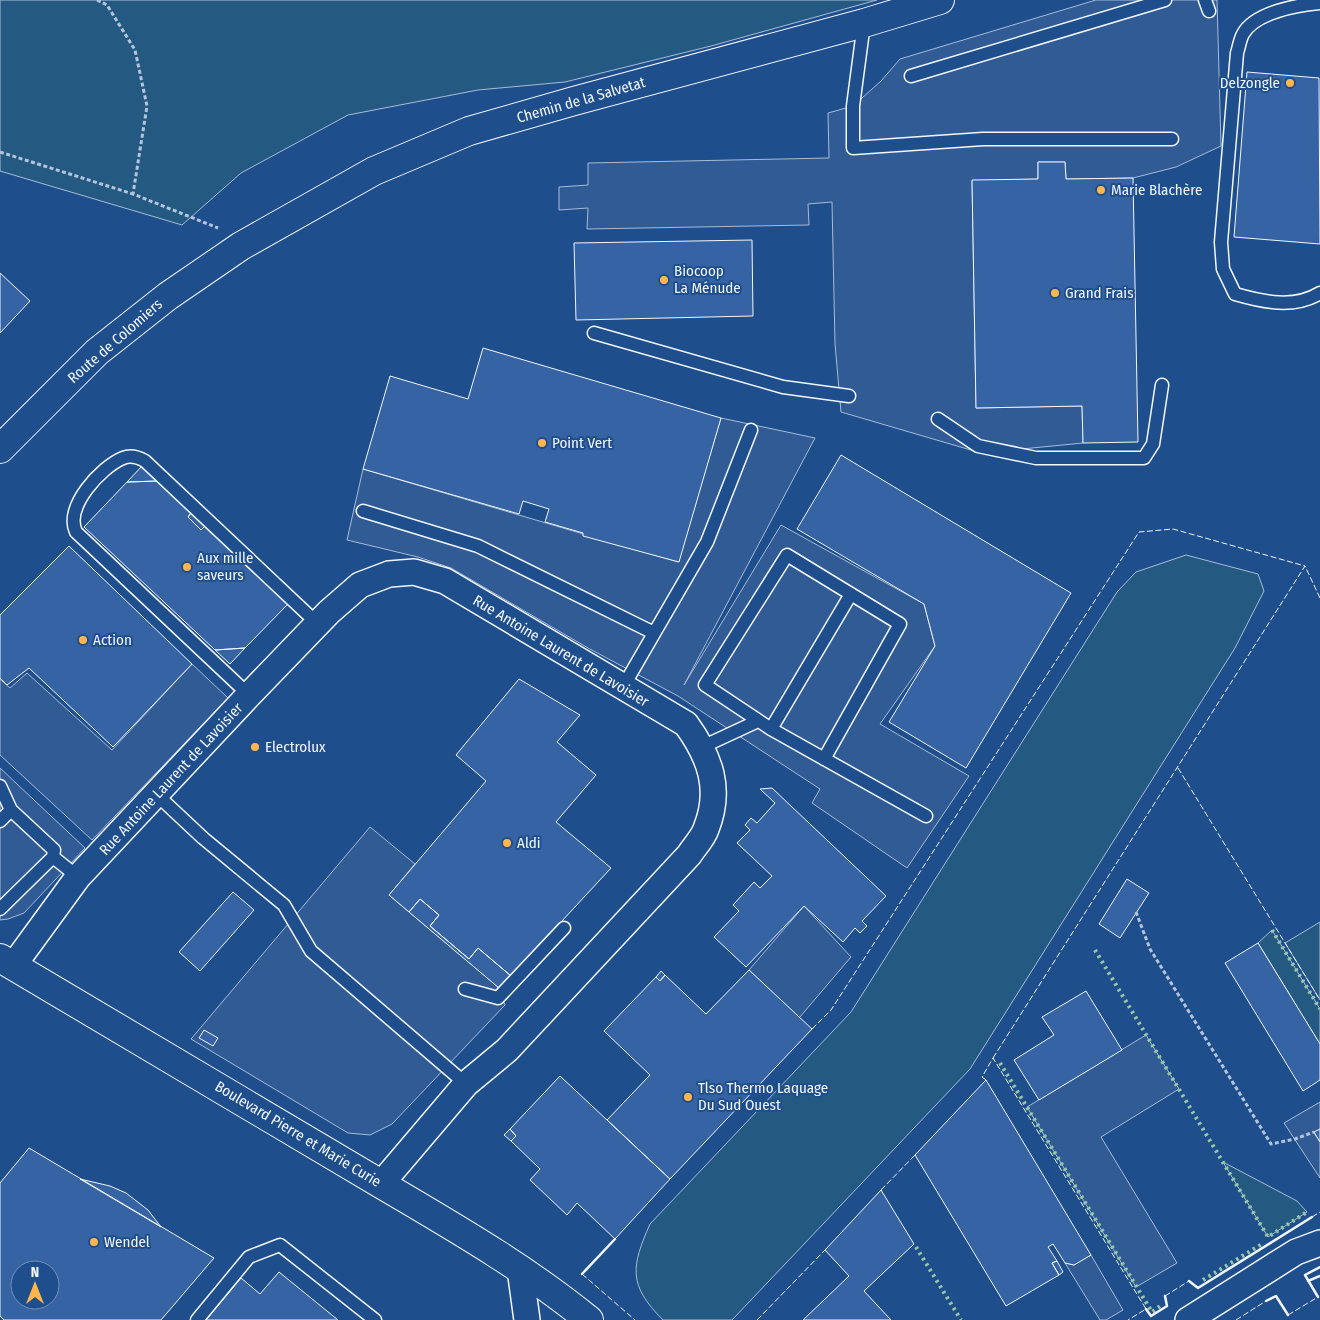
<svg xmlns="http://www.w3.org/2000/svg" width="1320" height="1320" viewBox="0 0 1320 1320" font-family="'Fira Sans Condensed',sans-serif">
  <rect width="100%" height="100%" fill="#1f4e8c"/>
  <path fill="#245a82" stroke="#a8bbd7" d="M 0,0 L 877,0 L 711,46 L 565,82 L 478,90 L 348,115 L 241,173 L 182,225 L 0,171 Z
    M 1186,555 L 1258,574 L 1264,591 L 1235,648 L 970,1069 L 732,1320 L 663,1320 C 628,1285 631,1267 650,1224 L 851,1012 L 1117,592 L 1136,572 Z
    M 1320,922 L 1320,1000 L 1285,943 Z
    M 1272,930 L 1320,1009 L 1320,1044 L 1258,943 Z
    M 1223,1162 L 1297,1201 L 1307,1212 L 1268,1237 Z"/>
  <path fill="#305b95" stroke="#a8bbd7" d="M 1096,0 L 1217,0 L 1221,146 L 1176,167 L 1133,178 L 1066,179 L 1065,162 L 1038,162 L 1038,179 L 972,181 L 976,408 L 1082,406 L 1083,443 L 981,453 L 841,412 L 835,344 L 832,202 L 808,204 L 809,225 L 587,229 L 588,208 L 559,210 L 559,187 L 588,185 L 588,163 L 829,158 L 828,113 L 853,106 L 881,81 L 900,59 Z
    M 721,418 L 815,438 L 684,685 L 781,525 L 924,604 L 935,646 L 880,724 L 969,776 L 907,868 L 812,803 L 820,789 L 678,696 L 588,648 L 451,568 L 418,557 L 347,540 L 363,469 L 678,562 Z
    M 192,664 L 228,698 L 92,840 L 0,755 L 0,679 L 10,688 L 27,673 L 112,750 Z
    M 0,768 L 85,848 L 24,913 L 8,919 L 0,920 Z
    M 370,827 L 415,864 L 389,895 L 497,986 L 505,1005 L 392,1124 L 370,1135 L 348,1133 L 191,1039 Z
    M 804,906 L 851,957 L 799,1018 L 749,970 Z
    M 1146,1035 L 1179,1089 L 1101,1137 L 1177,1263 L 1136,1287 L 1027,1107 Z
    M 1320,1102 L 1320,1129 L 1314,1133 L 1320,1142 L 1320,1178 L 1284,1123 Z
    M 1091,1255 L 1123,1310 L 1106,1320 L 1100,1320 L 1065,1263 L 1074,1265 Z"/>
  <path fill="#3563a3" stroke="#f2f6ff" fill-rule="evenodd" d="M 1247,72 L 1319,78 L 1320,244 L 1234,237 Z
    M 1038,162 L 1065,162 L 1066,179 L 1133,178 L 1138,442 L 1083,443 L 1082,406 L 976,408 L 972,180 L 1038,179 Z
    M 752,240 L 753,316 L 576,320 L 574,243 Z
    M 0,273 L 30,301 L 0,333 Z
    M 483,348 L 721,418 L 679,562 L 583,536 L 583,533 L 545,522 L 549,509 L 523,501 L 519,514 L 363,469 L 390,376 L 468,399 Z
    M 841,455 L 1071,593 L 966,768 L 889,722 L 935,646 L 924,604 L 797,529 Z
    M 142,466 L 158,481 L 127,482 Z
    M 158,481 L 191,513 L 188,517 L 201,530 L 205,526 L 288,604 L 245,648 L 215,650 L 84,527 L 127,482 Z
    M 191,513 L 205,526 L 201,530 L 188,517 Z
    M 69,546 L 192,664 L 113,747 L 29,668 L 7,685 L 0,678 L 0,615 Z
    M 245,648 L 230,664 L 215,650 Z
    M 519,679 L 580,715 L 557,742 L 596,775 L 556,822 L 611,868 L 511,976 L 478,948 L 469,959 L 430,926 L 439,915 L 420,899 L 409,912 L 389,895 L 486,781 L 456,755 Z
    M 772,788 L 886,896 L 862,921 L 867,926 L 860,933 L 855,928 L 843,942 L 804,906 L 746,967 L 714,937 L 739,911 L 733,905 L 754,882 L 760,888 L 772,876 L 737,843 L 750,830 L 745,825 L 751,818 L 757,823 L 775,803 L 760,789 Z
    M 1127,879 L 1149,893 L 1120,938 L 1099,924 Z
    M 233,892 L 254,910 L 200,971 L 179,952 Z
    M 420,899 L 439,915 L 430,926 L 469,959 L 478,948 L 511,976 L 499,988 L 409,912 Z
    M 1258,943 L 1320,1044 L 1320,1080 L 1303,1091 L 1225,963 Z
    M 749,970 L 812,1029 L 670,1179 L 607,1120 L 650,1075 L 604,1031 L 656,977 L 660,981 L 665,975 L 706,1014 Z
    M 661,971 L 665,975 L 660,981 L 656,977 Z
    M 1086,991 L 1122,1050 L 1039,1100 L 1014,1060 L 1054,1035 L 1042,1017 Z
    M 204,1030 L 218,1038 L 213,1046 L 199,1038 Z
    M 560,1076 L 670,1179 L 615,1239 L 577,1203 L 567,1215 L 530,1180 L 540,1169 L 511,1141 L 516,1136 L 510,1129 Z
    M 986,1080 L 1091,1255 L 1074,1265 L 1065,1263 L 1053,1244 L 1048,1247 L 1057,1261 L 1052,1263 L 1059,1275 L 1006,1306 L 915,1155 Z
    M 510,1129 L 516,1136 L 511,1141 L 504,1135 Z
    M 1320,1129 L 1320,1142 L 1314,1132 Z
    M 29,1148 L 214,1258 L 161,1320 L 4,1320 L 0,1316 L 0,1183 ZM 20,1270 L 50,1270 L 50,1300 L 20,1300 Z
    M 80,1179 L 110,1186 L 126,1193 L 148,1210 L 161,1227 Z
    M 881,1190 L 914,1244 L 864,1291 L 891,1320 L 803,1320 L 849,1276 L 825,1250 Z
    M 1057,1261 L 1063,1272 L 1059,1275 L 1052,1263 Z
    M 279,1272 L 338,1320 L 206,1320 L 241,1278 L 260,1294 Z"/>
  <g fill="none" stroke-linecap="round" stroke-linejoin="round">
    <g stroke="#f2f6ff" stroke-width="15">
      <path id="service" d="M 1205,0 L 1209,11
        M 1320,3 C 1298,5 1255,12 1243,34 C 1240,39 1239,47 1237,53 L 1221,242 L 1223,269 L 1235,294 C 1263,302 1294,309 1320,293
        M 864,23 L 853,106 L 853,148 L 983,139 L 1172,139
        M 911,76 L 1165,0
        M 594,333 L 783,387 L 849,396
        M 938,419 L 978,446 L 1036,458 L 1144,458 L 1153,444 L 1162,385
        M 363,511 L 478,546 L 654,633
        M 623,687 L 707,542 L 751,430
        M 249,695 L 76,532 C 64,507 101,467 123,458 C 130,455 138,457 145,461 L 318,624
        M 771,729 L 851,594
        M 702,747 L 758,721
        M 824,759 L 900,624 L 787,555 L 705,685 L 771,729 L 926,816
        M 0,786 L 11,810 L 54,850 L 53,857 L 0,909
        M 156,794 L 203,838 L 284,905 L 311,951 L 466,1084
        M 0,821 L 11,810
        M 53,857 L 78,877
        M 465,989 L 498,998 L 564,928
        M 197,1320 L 249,1257 L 280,1245 L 375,1320"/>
    </g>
    <g stroke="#f2f6ff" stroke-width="28">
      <path id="minor" d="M 13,966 L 78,877 L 249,695 L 329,612 L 360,585 L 389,574 L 414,572 L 445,581 L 686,724 C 710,757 722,789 706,829 C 703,838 694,847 689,855 L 507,1050 L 466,1084 L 381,1184
        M 520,1269 L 527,1320
        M 1188,1320 L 1296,1252 L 1320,1243"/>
    </g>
    <g stroke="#f2f6ff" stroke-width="30">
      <path id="tertiary" d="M 0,958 C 127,1033 254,1108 381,1184 C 452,1226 524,1267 589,1320"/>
    </g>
    <g stroke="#f2f6ff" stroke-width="30">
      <path id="secondary" d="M 0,449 L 97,352 L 168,296 L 241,246 L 374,171 L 469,131 L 574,101 L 864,23 L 940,0"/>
    </g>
    <path stroke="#b3c4dc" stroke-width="3" stroke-dasharray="4 2.5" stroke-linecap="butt" d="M 97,0 L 107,5 L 135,50 L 147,106 L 133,194 L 218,228
      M 0,152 L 133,194
      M 1136,912 L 1150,949 L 1271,1144 L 1295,1139 L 1314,1132"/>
    <use href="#service" stroke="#1f4e8c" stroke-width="12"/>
    <use href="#minor" stroke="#1f4e8c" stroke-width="25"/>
    <use href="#tertiary" stroke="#1f4e8c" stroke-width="28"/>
    <use href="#secondary" stroke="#1f4e8c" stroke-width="28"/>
    <path stroke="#97c8a6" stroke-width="4" stroke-dasharray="2.5 4" stroke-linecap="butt" d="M 1272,930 L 1320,1009
      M 1095,950 L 1268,1237 L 1307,1212
      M 1000,1063 L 1152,1312 L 1163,1304
      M 916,1247 L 961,1320
      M 1203,1280 L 1262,1244"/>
    <path stroke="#f2f6ff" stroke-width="1" stroke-dasharray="6 2.5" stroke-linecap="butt" d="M 1178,768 L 1320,1000
      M 812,1029 L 831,1010 L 1139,532 L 1173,529 L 1305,566
      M 993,1058 L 1305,566 L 1320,598
      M 986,1080 L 982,1077 L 993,1058 L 1146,1309 L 1128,1320
      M 881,1190 L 915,1155
      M 1312,1217 L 1320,1212
      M 582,1274 L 635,1320
      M 1165,1296 L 1189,1281
      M 1288,1315 L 1318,1297
      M 757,1320 L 825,1250
      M 1236,1320 L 1266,1301"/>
    <path stroke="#f2f6ff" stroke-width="2.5" d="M 582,1274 L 615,1239
      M 1189,1281 L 1198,1288 L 1312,1217
      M 1308,1281 L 1320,1276
      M 1318,1297 L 1305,1275 L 1320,1267
      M 1266,1301 L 1276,1296 L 1288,1315
      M 1146,1309 L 1151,1316 L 1167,1306 L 1165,1296"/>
  </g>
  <g fill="#ffb74d" stroke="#1f4e8c" stroke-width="2">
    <circle cx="1290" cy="83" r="5"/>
    <circle cx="1101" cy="190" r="5"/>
    <circle cx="664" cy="280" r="5"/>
    <circle cx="1055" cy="293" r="5"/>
    <circle cx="542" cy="443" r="5"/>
    <circle cx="187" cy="567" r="5"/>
    <circle cx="83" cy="640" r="5"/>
    <circle cx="255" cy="747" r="5"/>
    <circle cx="507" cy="843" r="5"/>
    <circle cx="688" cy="1097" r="5"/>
    <circle cx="94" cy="1242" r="5"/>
  </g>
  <g text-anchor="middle" stroke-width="4" stroke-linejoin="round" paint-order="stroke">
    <g font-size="15" fill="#f2f6ff" stroke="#1f4e8c" text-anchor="start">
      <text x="1280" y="88" text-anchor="end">Delzongle</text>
      <text x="1111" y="195">Marie Blachère</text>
      <text x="674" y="276">Biocoop<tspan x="674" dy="17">La Ménude</tspan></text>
      <text x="1065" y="298">Grand Frais</text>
      <text x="552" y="448">Point Vert</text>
      <text x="197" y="563">Aux mille<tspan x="197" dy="17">saveurs</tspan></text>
      <text x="93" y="645">Action</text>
      <text x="265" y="752">Electrolux</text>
      <text x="517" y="848">Aldi</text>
      <text x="698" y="1093">Tlso Thermo Laquage<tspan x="698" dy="17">Du Sud Ouest</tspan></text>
      <text x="104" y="1247">Wendel</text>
    </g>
    <g font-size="15" fill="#f2f6ff" stroke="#1f4e8c">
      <text transform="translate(581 100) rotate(-16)" y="5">Chemin de la Salvetat</text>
      <text transform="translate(115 341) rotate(-41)" y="5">Route de Colomiers</text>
      <text transform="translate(561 651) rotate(31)" y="5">Rue Antoine Laurent de Lavoisier</text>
      <text transform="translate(171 779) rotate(-47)" y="5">Rue Antoine Laurent de Lavoisier</text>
      <text transform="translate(298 1134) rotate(31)" y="5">Boulevard Pierre et Marie Curie</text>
    </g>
  </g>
  <g transform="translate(35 1285)"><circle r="24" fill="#1f4e8c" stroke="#7391ba"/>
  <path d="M0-4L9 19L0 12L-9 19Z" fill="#ffb74d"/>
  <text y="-8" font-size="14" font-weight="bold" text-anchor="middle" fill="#f2f6ff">N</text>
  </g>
</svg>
